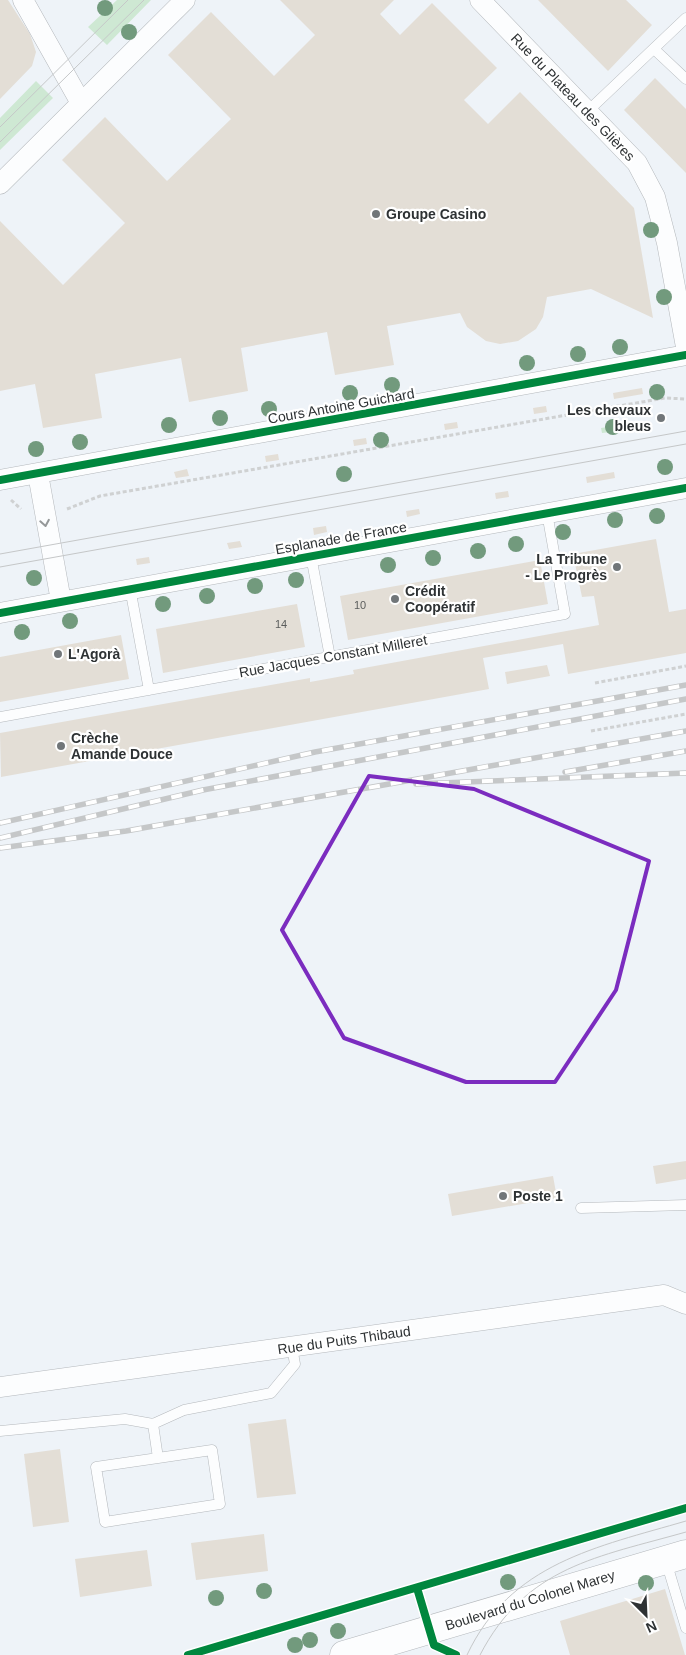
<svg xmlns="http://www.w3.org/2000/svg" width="686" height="1655" viewBox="0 0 686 1655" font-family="Helvetica,sans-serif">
  <rect width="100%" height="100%" fill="#eef3f8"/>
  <path fill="#cee8d3" d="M 117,0 L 151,0 L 107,45 L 88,27 Z
    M 36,81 L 53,98 L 0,150 L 0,118 Z
    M 642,422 L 644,427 L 639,429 L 602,433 L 601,428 Z"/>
  <path fill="#e3ded6" d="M 0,0 L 8,0 L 30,34 L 36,52 L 32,66 L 0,99 Z
    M 280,0 L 394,0 L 380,14 L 400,35 L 432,3 L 497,68 L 464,100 L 488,124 L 520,92 L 634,208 L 653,318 L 591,289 L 547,297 L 543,317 L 536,329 L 518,341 L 500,344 L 486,341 L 467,327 L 460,313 L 387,326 L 394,365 L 335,375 L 327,332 L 241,348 L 248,391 L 189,402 L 181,358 L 95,374 L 102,418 L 43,428 L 35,384 L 0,391 L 0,221 L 63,285 L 125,223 L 62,160 L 105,117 L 167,181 L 231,119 L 168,55 L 211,12 L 274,76 L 315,35 Z
    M 538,0 L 626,0 L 652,25 L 608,71 Z
    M 655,78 L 686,109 L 686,173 L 624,110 Z
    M 642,388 L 643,394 L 614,399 L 613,393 Z
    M 546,406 L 547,412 L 534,414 L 533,408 Z
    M 457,422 L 458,428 L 445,430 L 444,424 Z
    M 366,438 L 367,444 L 354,446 L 353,440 Z
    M 278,454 L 279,460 L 266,462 L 265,456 Z
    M 187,469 L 189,476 L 176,478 L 174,472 Z
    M 614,472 L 615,478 L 587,483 L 586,477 Z
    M 508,491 L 509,497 L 496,499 L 495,493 Z
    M 419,509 L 420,514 L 407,517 L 406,511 Z
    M 326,526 L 327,532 L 314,535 L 313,528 Z
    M 656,539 L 669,612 L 686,609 L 686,653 L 568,674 L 563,644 L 483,658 L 489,689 L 1,777 L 0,733 L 310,678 L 310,682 L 354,674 L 353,670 L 599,625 L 594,596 L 582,597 L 573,554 Z
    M 240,541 L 242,547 L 229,549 L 227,543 Z
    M 149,557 L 150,563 L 137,565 L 136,559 Z
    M 540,560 L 548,604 L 348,640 L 340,596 Z
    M 297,604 L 305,647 L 163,673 L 156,629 Z
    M 121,635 L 129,679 L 0,702 L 0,657 Z
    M 547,665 L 550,676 L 507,684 L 505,672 Z
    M 686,1161 L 686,1179 L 656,1184 L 653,1166 Z
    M 553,1176 L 557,1198 L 452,1216 L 448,1194 Z
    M 286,1419 L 296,1494 L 257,1498 L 248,1424 Z
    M 60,1449 L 69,1522 L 33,1527 L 24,1454 Z
    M 264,1534 L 268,1571 L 196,1580 L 191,1543 Z
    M 147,1550 L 152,1586 L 80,1597 L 75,1559 Z
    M 665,1589 L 685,1655 L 570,1655 L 560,1621 Z"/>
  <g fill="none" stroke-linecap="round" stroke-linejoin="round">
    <g stroke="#b4b8bc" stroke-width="11">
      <path id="service" d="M 654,49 L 686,79
        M 588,111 L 686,18
        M 311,556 L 330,657
        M 130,588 L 149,690
        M 0,717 L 565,614 L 547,513
        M 581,1208 L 686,1205
        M 153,1424 L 158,1458 L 96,1467 L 105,1522 L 220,1504 L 212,1450 L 158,1458
        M 0,1431 L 125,1419 L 153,1424 L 184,1410 L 271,1393 L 295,1364 L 292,1347
        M 666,1561 L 686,1628"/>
    </g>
    <g stroke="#b4b8bc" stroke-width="21">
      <path id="minor" d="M 23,0 L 81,103
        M 480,0 L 637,163 L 655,197 L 667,243 L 686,347
        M 0,184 L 185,0
        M 38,474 L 61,601
        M 0,480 L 686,355
        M 0,613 L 686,488
        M 0,1387 L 664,1295 L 686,1304"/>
    </g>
    <g stroke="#b4b8bc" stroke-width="29">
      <path id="secondary" d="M 344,1655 L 686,1554"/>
    </g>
    <path stroke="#cfd1d2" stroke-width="3" stroke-dasharray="4 2.5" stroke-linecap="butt" d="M 11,500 L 21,509
      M 67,509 L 100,496 L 665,398 L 686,399
      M 595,683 L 686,666
      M 591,731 L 686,714"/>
    <use href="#service" stroke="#fcfdfe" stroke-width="10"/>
    <use href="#minor" stroke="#fcfdfe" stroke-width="20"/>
    <use href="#secondary" stroke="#fcfdfe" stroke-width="28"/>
    <path stroke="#c5c7c8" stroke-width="1" d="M 0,127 L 128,0
      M 0,142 L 144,0
      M 0,554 L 686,431
      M 0,567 L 686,444
      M 467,1655 C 510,1563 597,1547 686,1521
      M 480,1655 C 526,1566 598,1557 686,1532"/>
    <g stroke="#c5c7c8" stroke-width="5.5">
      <path id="rail" d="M 565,772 L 686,751
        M 416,784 L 686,773
        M 0,823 L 315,752 L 686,685
        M 0,838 L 203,790 L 686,699
        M 0,848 L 126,831 L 686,731"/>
    </g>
    <use href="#rail" stroke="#fff" stroke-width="4" stroke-dasharray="11" stroke-linecap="butt"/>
    <g stroke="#fff" stroke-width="11">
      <path id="cycleway" d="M 0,480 L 686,355
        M 0,613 L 686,488
        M 417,1588 L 434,1645 L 456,1655
        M 188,1655 L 686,1508"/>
    </g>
    <use href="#cycleway" stroke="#00873e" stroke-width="8"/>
  </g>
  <g fill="#729a7d">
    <circle cx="105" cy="8" r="8"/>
    <circle cx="129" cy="32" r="8"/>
    <circle cx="651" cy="230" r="8"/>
    <circle cx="664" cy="297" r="8"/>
    <circle cx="620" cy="347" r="8"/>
    <circle cx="578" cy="354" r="8"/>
    <circle cx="527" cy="363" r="8"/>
    <circle cx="392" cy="385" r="8"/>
    <circle cx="657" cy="392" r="8"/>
    <circle cx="350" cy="393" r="8"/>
    <circle cx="269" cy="409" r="8"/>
    <circle cx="220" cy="418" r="8"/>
    <circle cx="169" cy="425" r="8"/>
    <circle cx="613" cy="427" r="8"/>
    <circle cx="381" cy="440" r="8"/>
    <circle cx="80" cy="442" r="8"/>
    <circle cx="36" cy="449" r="8"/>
    <circle cx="665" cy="467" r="8"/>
    <circle cx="344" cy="474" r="8"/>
    <circle cx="657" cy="516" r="8"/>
    <circle cx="615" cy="520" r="8"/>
    <circle cx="563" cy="532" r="8"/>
    <circle cx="516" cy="544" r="8"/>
    <circle cx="478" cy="551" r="8"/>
    <circle cx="433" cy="558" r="8"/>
    <circle cx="388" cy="565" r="8"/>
    <circle cx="34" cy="578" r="8"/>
    <circle cx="296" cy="580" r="8"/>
    <circle cx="255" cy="586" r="8"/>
    <circle cx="207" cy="596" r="8"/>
    <circle cx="163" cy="604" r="8"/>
    <circle cx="70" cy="621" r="8"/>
    <circle cx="22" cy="632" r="8"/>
    <circle cx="508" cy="1582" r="8"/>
    <circle cx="646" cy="1583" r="8"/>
    <circle cx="264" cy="1591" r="8"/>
    <circle cx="216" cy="1598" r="8"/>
    <circle cx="338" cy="1631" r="8"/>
    <circle cx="310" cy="1640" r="8"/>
    <circle cx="295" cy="1645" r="8"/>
  </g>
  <defs><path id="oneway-chevron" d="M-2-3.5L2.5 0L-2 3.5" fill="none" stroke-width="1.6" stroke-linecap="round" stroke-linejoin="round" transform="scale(1.25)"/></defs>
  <use stroke="#959899" href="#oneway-chevron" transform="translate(45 523) rotate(80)"/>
  <path fill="none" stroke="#7b2cbf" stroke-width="4" stroke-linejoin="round" d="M 369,776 L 474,789 L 649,861 L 616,990 L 555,1082 L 466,1082 L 344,1038 L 282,930 Z"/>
  <g fill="#717679" stroke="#fff" stroke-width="2">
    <circle cx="376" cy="214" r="5"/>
    <circle cx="661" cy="418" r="5"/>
    <circle cx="617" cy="567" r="5"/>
    <circle cx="395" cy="599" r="5"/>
    <circle cx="58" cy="654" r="5"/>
    <circle cx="61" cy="746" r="5"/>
    <circle cx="503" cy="1196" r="5"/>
  </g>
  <g text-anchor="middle" stroke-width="4.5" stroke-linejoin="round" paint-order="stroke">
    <g font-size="11" fill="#5b5d5c">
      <text x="360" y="609">10</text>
      <text x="281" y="628">14</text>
    </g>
    <g font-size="14" fill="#2e3234" stroke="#fff">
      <text transform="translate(573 97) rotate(46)" y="5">Rue du Plateau des Glières</text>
      <text transform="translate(341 406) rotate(-10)" y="5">Cours Antoine Guichard</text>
      <text transform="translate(341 538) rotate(-10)" y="5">Esplanade de France</text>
      <text transform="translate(333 656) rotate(-10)" y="5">Rue Jacques Constant Milleret</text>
      <text transform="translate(344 1340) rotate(-8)" y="5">Rue du Puits Thibaud</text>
      <text transform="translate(530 1600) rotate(-17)" y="5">Boulevard du Colonel Marey</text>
    </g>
    <g font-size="14" font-weight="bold" fill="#2e3234" stroke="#fff" text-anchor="start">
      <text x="386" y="219">Groupe Casino</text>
      <text x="651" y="415" text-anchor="end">Les chevaux<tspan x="651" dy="16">bleus</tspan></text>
      <text x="607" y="564" text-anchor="end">La Tribune<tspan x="607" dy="16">- Le Progrès</tspan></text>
      <text x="405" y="596">Crédit<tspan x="405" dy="16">Coopératif</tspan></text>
      <text x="68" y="659">L'Agorà</text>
      <text x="71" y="743">Crèche<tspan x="71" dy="16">Amande Douce</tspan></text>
      <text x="513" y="1201">Poste 1</text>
    </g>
  </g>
  <g transform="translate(646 1615) rotate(156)" stroke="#ffffff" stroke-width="4" paint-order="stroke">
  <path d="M0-4L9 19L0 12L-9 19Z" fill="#2e3234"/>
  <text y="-8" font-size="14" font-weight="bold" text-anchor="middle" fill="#2e3234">N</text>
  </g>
</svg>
